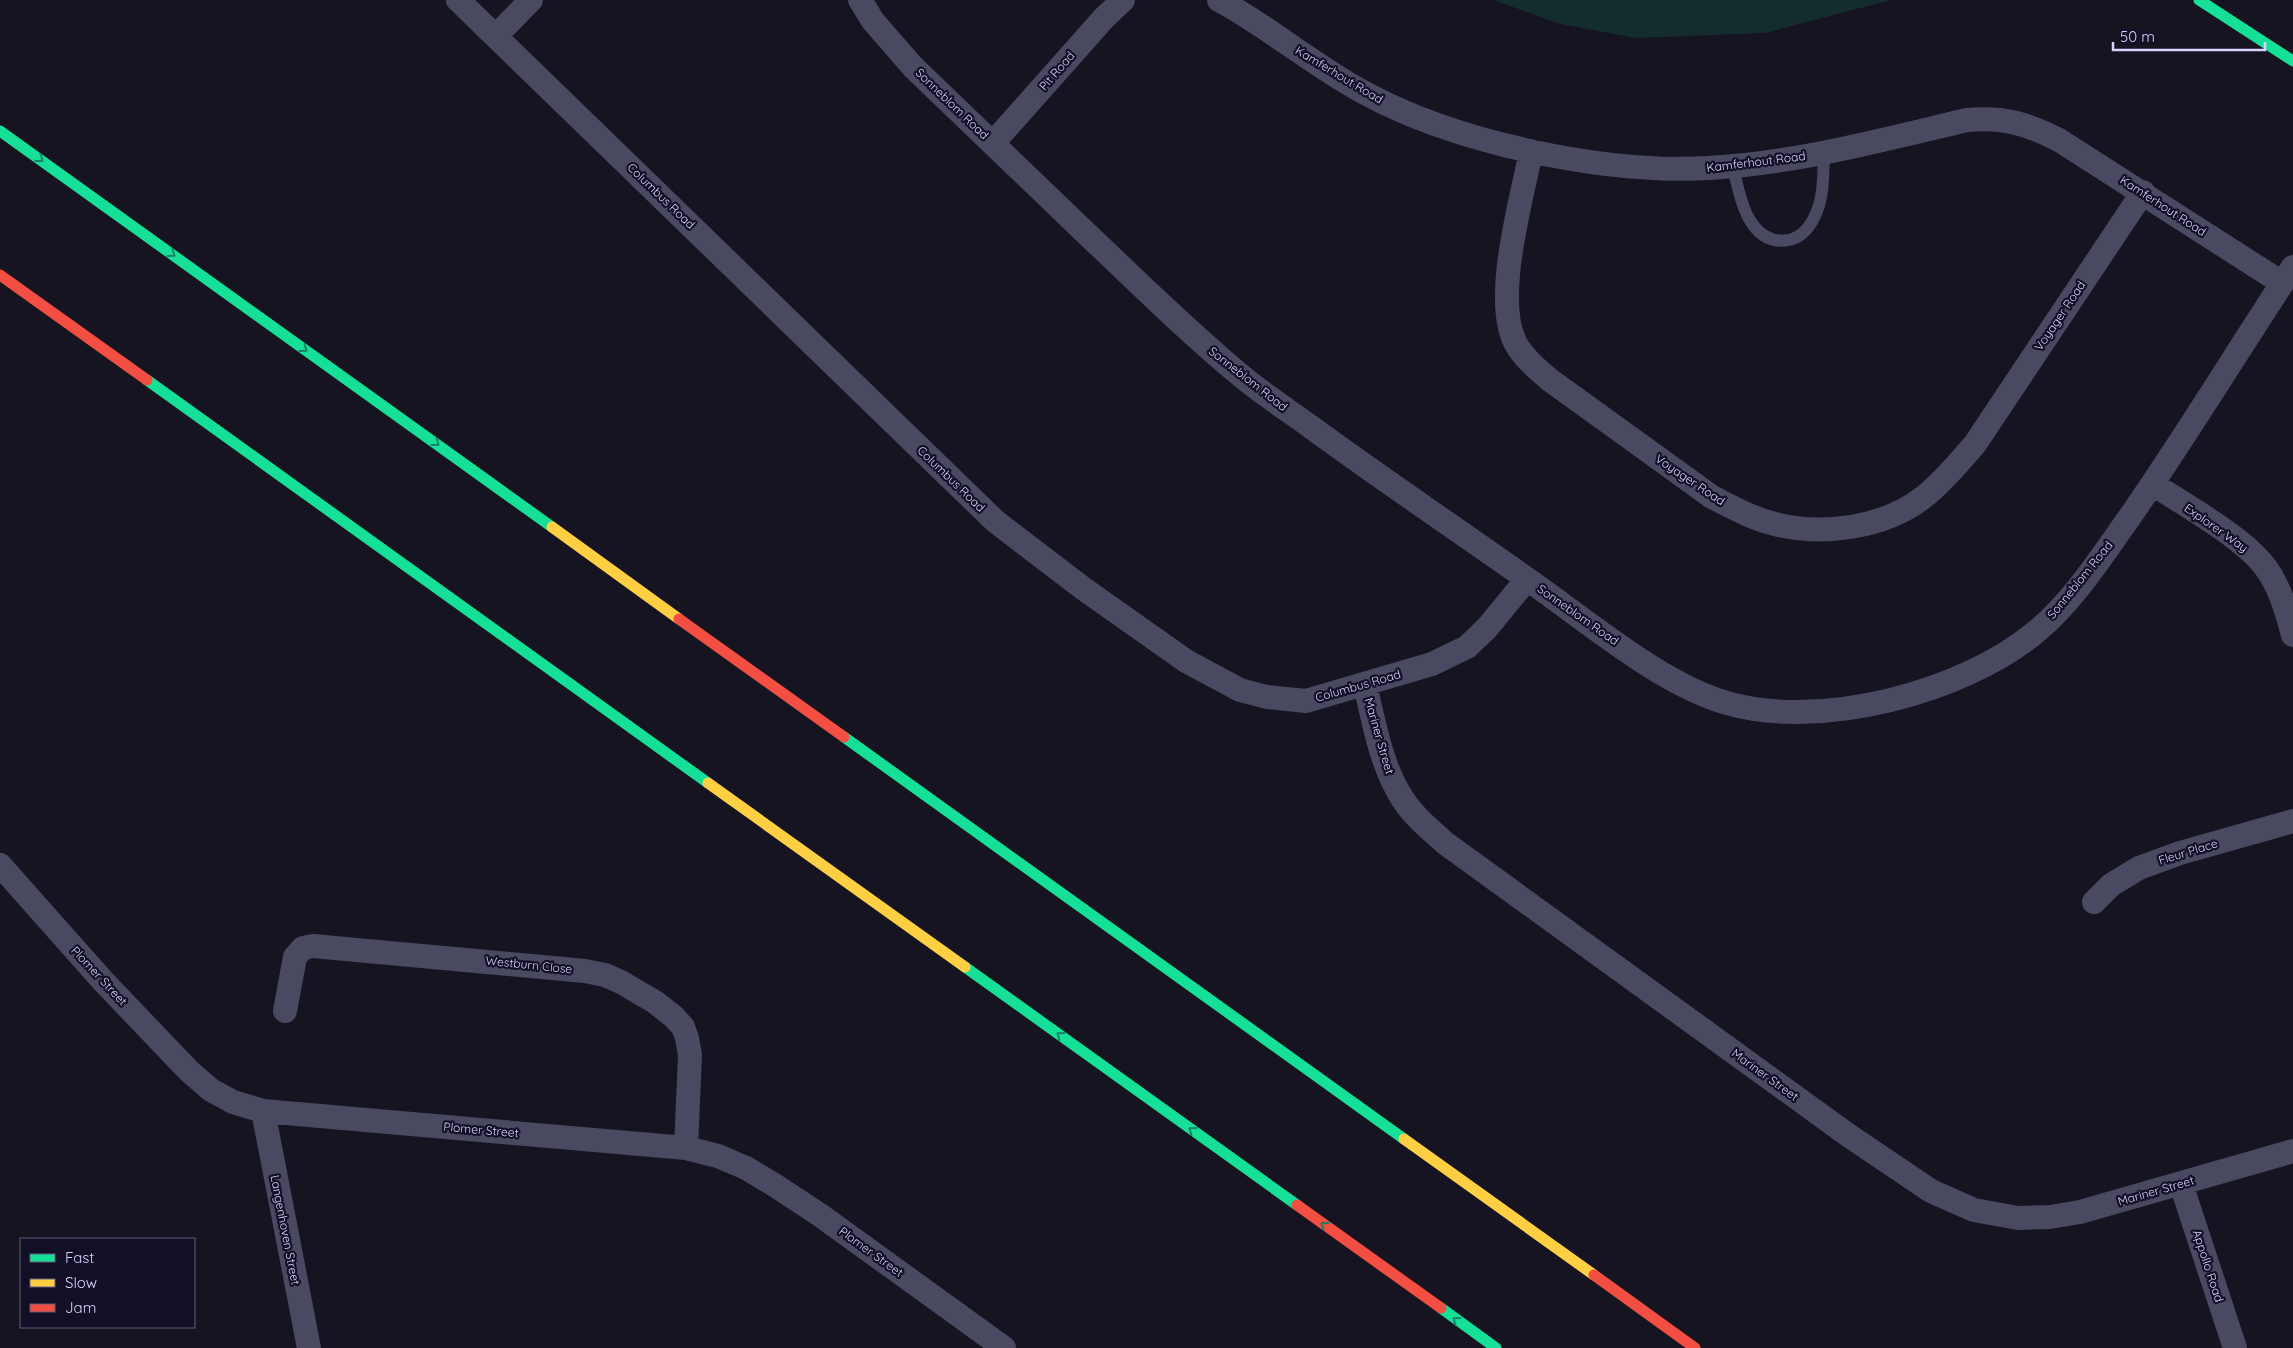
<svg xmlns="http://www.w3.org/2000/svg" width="2293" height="1348" viewBox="0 0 2293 1348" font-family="Quicksand,sans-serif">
  <rect width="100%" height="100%" fill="#161421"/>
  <path fill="#132c2d" d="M 1494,0 L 1891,0 L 1765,33 L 1636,38 L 1560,24 Z"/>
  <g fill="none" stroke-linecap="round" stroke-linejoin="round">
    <path stroke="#4a4962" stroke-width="12" d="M 1733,166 C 1739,195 1748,247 1789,240 C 1803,237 1812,224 1817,211 C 1824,194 1823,172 1824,154"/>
    <path stroke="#4a4962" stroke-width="24" d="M 458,0 L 995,521 L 1084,589 L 1186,661 L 1240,690 L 1267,697 L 1306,701 L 1432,664 L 1467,647 L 1487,628 L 1527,579
      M 860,0 L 873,21 L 913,67 C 972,123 1031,180 1090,237 C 1141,285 1190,334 1245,379 C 1266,396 1289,411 1311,427 C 1382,479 1455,528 1527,579 C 1585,619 1660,684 1727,703 C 1819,730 1964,693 2037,631 C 2074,600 2101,557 2129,518 C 2186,436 2238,350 2293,267
      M 1219,0 C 1269,27 1313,65 1363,92 C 1456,143 1604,174 1709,168 C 1797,163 1882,140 1967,120 C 2003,117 2026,123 2059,140 L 2282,283
      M 496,36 L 531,0
      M 993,143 L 1104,18 L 1123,0
      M 1531,151 C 1522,199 1492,300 1516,344 C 1524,358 1537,369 1550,380 L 1712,497 C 1732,507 1753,519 1775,524 C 1824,536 1885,528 1925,496 C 1944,481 1959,462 1975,444 L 2143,192
      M 2153,484 C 2186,506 2243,537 2266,568 C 2280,587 2287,612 2293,635
      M 1365,684 C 1374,723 1381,765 1402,798 C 1413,816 1430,829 1445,843 L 1848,1135 L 1931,1191 L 1974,1210 L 2018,1218 L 2050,1217 L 2080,1212 L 2293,1151
      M 0,865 L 103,981 L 189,1071 L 211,1090 L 233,1102 L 263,1111 L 686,1148 L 718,1156 L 746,1168 L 776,1186 L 820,1215 L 1004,1348
      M 2094,902 L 2111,885 L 2139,868 L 2180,853 L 2293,821
      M 285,1011 L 295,957 L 303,948 L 313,946 L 585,971 L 605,975 L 621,982 L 655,1002 L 674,1017 L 683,1027 L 687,1038 L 690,1055 L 686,1148
      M 263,1111 L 309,1348
      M 2181,1184 L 2235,1348"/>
    <path stroke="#16e098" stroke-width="11" d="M 2199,0 L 2293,61
      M 0,131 L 552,527
      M 147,380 L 708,783
      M 844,737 L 1404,1139
      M 965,967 L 1297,1205
      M 1441,1308 L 1496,1348"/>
    <path stroke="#ffcf43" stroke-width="11" d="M 552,527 L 679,619
      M 708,783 L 965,967
      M 1404,1139 L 1594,1275"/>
    <path stroke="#f24e42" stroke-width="11" d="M 0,275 L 147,380
      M 679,619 L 844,737
      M 1297,1205 L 1441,1308
      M 1594,1275 L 1695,1348"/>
  </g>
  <defs><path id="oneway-chevron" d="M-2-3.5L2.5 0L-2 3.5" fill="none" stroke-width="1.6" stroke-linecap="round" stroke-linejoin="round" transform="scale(1.25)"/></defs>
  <g stroke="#158265">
    <use href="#oneway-chevron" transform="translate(40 159) rotate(36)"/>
    <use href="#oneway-chevron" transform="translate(172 254) rotate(36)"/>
    <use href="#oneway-chevron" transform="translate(304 349) rotate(36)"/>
    <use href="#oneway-chevron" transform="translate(436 443) rotate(36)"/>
    <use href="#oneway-chevron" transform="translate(1060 1035) rotate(-144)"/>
    <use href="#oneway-chevron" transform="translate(1192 1130) rotate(-144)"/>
    <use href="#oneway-chevron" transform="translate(1324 1225) rotate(-144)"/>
    <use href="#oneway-chevron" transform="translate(1456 1320) rotate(-144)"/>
  </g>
  <g text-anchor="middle" stroke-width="4.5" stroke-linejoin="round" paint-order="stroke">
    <g font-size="12" fill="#d9d4ff" stroke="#130f26">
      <text transform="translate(1057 71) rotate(-49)" y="4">Pit Road</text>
      <text transform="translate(1339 75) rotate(31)" y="4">Kamferhout Road</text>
      <text transform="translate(952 104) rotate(44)" y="4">Sonneblom Road</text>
      <text transform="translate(1756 162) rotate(-7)" y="4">Kamferhout Road</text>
      <text transform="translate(661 196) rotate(44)" y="4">Columbus Road</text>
      <text transform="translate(2163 206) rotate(33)" y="4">Kamferhout Road</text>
      <text transform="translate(2060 316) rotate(-56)" y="4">Voyager Road</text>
      <text transform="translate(1248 379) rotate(38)" y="4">Sonneblom Road</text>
      <text transform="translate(951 479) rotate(44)" y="4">Columbus Road</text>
      <text transform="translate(1690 480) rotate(34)" y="4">Voyager Road</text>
      <text transform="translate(2216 528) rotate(35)" y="4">Explorer Way</text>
      <text transform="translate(2080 580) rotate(-51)" y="4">Sonneblom Road</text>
      <text transform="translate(1578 615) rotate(35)" y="4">Sonneblom Road</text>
      <text transform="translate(1358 686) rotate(-16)" y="4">Columbus Road</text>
      <text transform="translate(1379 736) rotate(74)" y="4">Mariner Street</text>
      <text transform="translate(2188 852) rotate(-17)" y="4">Fleur Place</text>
      <text transform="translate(529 965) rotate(6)" y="4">Westburn Close</text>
      <text transform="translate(99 976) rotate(47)" y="4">Plomer Street</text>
      <text transform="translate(1765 1075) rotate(36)" y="4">Mariner Street</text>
      <text transform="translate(481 1130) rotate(5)" y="4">Plomer Street</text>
      <text transform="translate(2156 1191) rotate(-16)" y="4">Mariner Street</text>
      <text transform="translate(285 1230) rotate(79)" y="4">Langenhoven Street</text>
      <text transform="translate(871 1252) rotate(36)" y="4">Plomer Street</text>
      <text transform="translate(2208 1266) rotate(72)" y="4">Appollo Road</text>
    </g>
  </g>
  <rect x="20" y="1238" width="175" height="90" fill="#130f26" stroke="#625e7d"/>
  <rect x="30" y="1254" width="25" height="8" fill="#16e098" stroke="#625e7d"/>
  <text x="65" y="1263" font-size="15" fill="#d9d4ff">Fast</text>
  <rect x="30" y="1279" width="25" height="8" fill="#ffcf43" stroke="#625e7d"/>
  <text x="65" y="1288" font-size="15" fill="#d9d4ff">Slow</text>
  <rect x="30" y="1304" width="25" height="8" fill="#f24e42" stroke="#625e7d"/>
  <text x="65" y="1313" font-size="15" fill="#d9d4ff">Jam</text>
  <path d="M2113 42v8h152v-8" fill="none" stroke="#d9d4ff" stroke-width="2.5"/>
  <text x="2120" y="42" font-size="15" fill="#d9d4ff" stroke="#130f26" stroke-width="4" paint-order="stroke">50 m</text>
</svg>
